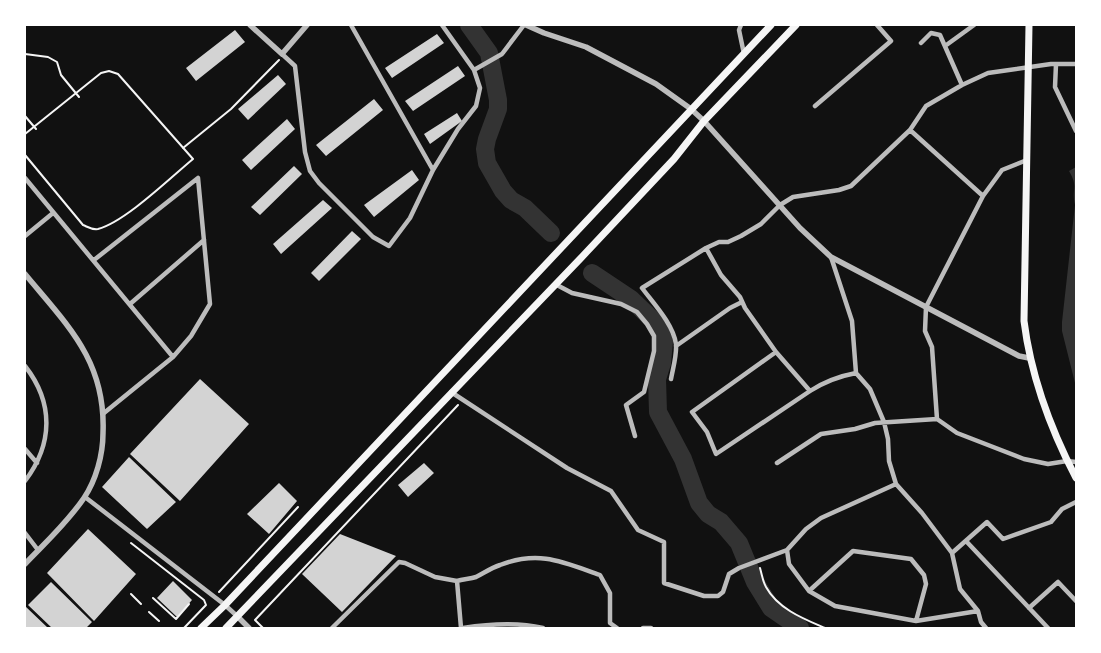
<svg xmlns="http://www.w3.org/2000/svg" width="1101" height="653" viewBox="0 0 1101 653" font-family="'Space Grotesk',sans-serif">
  <rect width="100%" height="100%" fill="#111"/>
  <path fill="#333" d="M 1076,167 L 1076,387 L 1062,331 L 1062,322 L 1075,205 C 1071,188 1079,188 1069,171 Z"/>
  <g fill="none" stroke-linecap="round" stroke-linejoin="round">
    <path stroke="#333" stroke-width="18" d="M 469,25 L 489,53 L 498,100 L 498,109 L 487,139 L 485,149 L 487,163 L 503,191 L 511,200 L 525,208 L 551,233
      M 592,273 L 631,299 L 657,324 L 664,341 L 662,363 L 657,379 L 658,412 L 683,459 L 699,503 L 708,514 L 721,522 L 739,543 L 755,582 L 771,608 L 800,628"/>
  </g>
  <path fill="#d3d3d3" d="M 235,30 L 245,42 L 196,81 L 186,68 Z
    M 437,34 L 444,43 L 392,78 L 385,68 Z
    M 458,66 L 465,76 L 413,111 L 405,101 Z
    M 278,75 L 286,84 L 248,120 L 238,109 Z
    M 374,99 L 383,110 L 326,156 L 316,145 Z
    M 457,113 L 462,121 L 430,144 L 424,134 Z
    M 287,119 L 295,129 L 251,170 L 242,160 Z
    M 294,166 L 302,174 L 260,215 L 251,207 Z
    M 412,170 L 419,180 L 374,217 L 364,205 Z
    M 323,200 L 332,208 L 281,254 L 273,244 Z
    M 352,231 L 361,239 L 319,281 L 311,273 Z
    M 200,379 L 249,424 L 180,501 L 130,454 Z
    M 129,457 L 176,502 L 147,529 L 102,487 Z
    M 424,463 L 434,473 L 408,497 L 398,485 Z
    M 279,483 L 297,501 L 269,534 L 247,514 Z
    M 88,529 L 136,574 L 94,621 L 47,573 Z
    M 340,534 L 396,556 L 342,612 L 302,574 Z
    M 173,581 L 192,600 L 177,617 L 157,598 Z
    M 51,582 L 92,622 L 86,628 L 52,628 L 28,605 Z
    M 25,606 L 48,628 L 25,628 Z"/>
  <g fill="none" stroke-linecap="round" stroke-linejoin="round">
    <path stroke="#f5f5f5" stroke-width="2" d="M 25,54 L 48,57 L 57,62 L 61,75 L 79,97
      M 25,116 L 36,129
      M 25,134 L 101,73 L 109,71 L 118,74 L 193,159 C 170,178 125,222 98,229 C 92,230 88,227 83,225 L 25,155
      M 183,148 L 231,109 L 279,60
      M 131,543 L 204,600 L 206,605 L 184,628
      M 760,568 C 762,575 763,582 766,587 C 778,609 804,619 825,628
      M 219,592 L 298,507
      M 131,594 L 141,604
      M 153,598 L 176,619 L 189,604
      M 149,612 L 159,621
      M 263,628 L 255,620 L 458,405"/>
    <path stroke="#bcbcbc" stroke-width="4.5" d="M 351,25 L 433,170
      M 741,25 L 739,30 L 744,54
      M 945,46 L 974,25
      M 282,54 L 295,66 L 305,152 L 310,171 L 319,183 L 373,237 L 389,246 L 410,218 L 433,170 L 458,129 L 476,106 L 480,88 L 474,70 L 442,25
      M 1056,64 L 1055,87 L 1076,131
      M 474,70 L 502,54 L 524,25
      M 962,85 L 988,73 L 1051,64 L 1076,64
      M 815,106 L 891,41 L 877,25
      M 910,130 L 926,106 L 962,85 L 940,35 L 931,33 L 921,43
      M 25,178 L 173,357
      M 25,236 L 53,213
      M 706,248 L 719,242 L 728,242 L 741,236 L 761,224 L 780,205 L 793,197 L 839,190 L 851,186 L 910,130 L 983,196
      M 831,257 L 852,321 L 856,373 L 870,389 L 884,422 L 888,439 L 889,461 L 896,484 L 922,513 L 952,553 L 960,589 L 978,611 L 981,622 L 986,628
      M 94,260 L 198,178 L 210,304 L 191,336 L 173,357 L 104,413
      M 555,284 L 572,293 L 621,304 L 637,312 L 647,324 L 654,336 L 654,351 L 644,392 L 626,405 L 635,436
      M 130,304 L 204,240
      M 676,346 L 730,308 L 742,302
      M 25,366 C 54,403 53,444 25,481
      M 671,379 C 673,368 677,355 676,344 C 673,324 654,304 642,288 L 706,248 L 721,275 L 740,297 L 745,308 L 776,352
      M 810,391 L 776,352 L 692,412 L 707,432 L 716,454 L 810,391 C 824,382 840,376 856,373
      M 451,392 L 567,468 L 611,491 L 638,530 L 664,542 L 664,583 L 704,596 L 718,596 L 723,592 L 729,574 L 739,568 L 787,550 L 806,529 L 821,518 L 896,484
      M 937,419 L 932,347 L 925,331 L 926,307 L 983,196 L 1002,170 L 1027,160
      M 25,449 L 37,463
      M 777,463 L 821,434 L 855,429 L 875,423 L 937,419 L 957,433 L 1024,459 L 1048,464 L 1067,461 L 1076,462
      M 85,497 L 225,605 L 237,616
      M 25,533 L 38,550
      M 966,541 L 1048,628
      M 787,550 L 789,564 L 809,591 L 835,606 L 916,621 L 978,611
      M 952,553 L 987,522 L 1003,539 L 1051,522 L 1062,509 L 1076,502
      M 457,581 C 463,579 470,579 476,577 C 484,573 491,568 500,565 C 539,550 563,562 600,575 L 610,593 L 610,623 L 617,628
      M 809,591 L 853,551 L 911,559 L 924,575 L 926,584 L 916,621
      M 1029,608 L 1058,582 L 1076,601
      M 332,628 L 399,562 L 405,563 L 435,577 L 457,581 L 461,628
      M 463,628 C 489,624 517,622 543,628
      M 643,628 L 651,628"/>
    <path stroke="#bcbcbc" stroke-width="5.5" d="M 250,25 L 282,54 L 307,25
      M 526,25 L 544,33 L 586,47 L 656,84 L 691,109 L 704,121 L 800,228 L 831,257 L 1019,356 L 1029,358
      M 25,274 C 68,326 106,361 103,433 C 103,455 96,480 84,498 C 67,523 45,543 25,564
      M 237,616 L 249,628"/>
    <path stroke="#f5f5f5" stroke-width="7" d="M 1029,25 L 1024,321 C 1031,377 1050,428 1076,478
      M 201,628 L 225,605 L 771,25
      M 226,628 L 580,259 L 674,159 L 704,121 L 796,25"/>
  </g>
  <rect width="1101" height="653" fill="none" stroke="#ffffff" stroke-width="52"/>
</svg>
